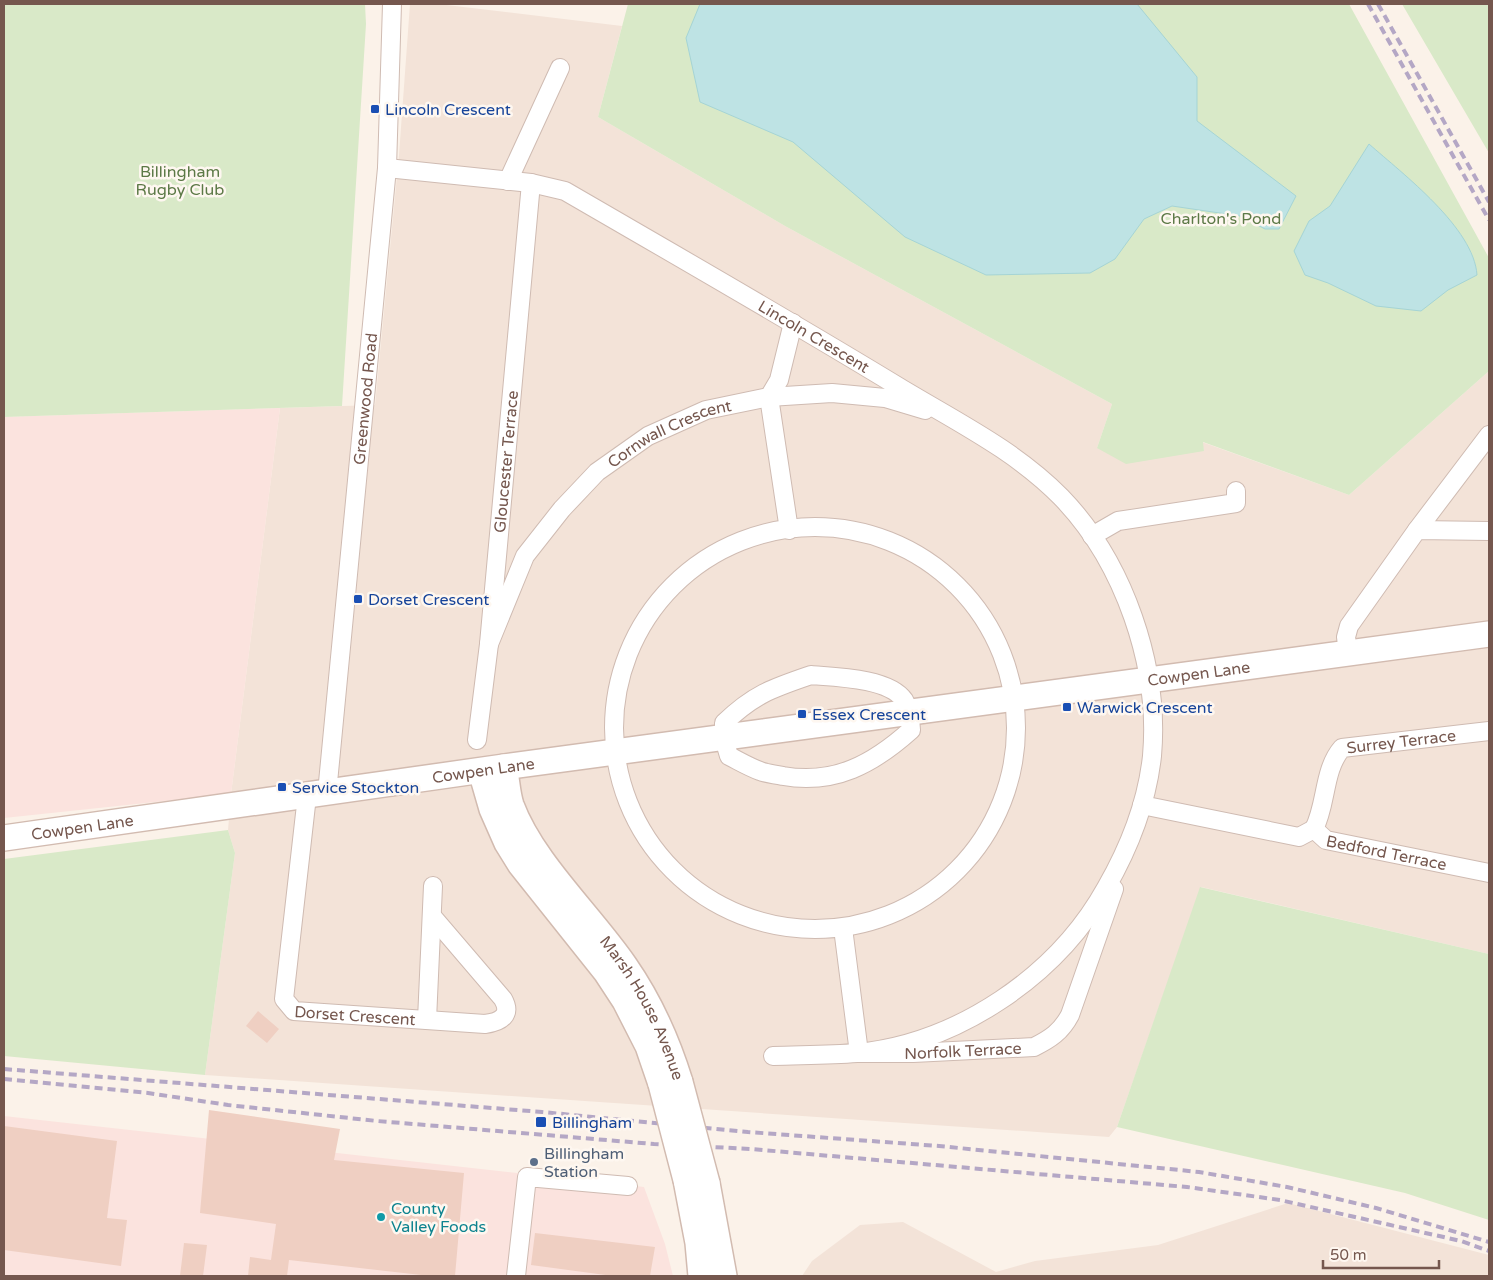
<svg xmlns="http://www.w3.org/2000/svg" width="1493" height="1280" viewBox="0 0 1493 1280" font-family="'Varela Round',sans-serif">
  <rect width="100%" height="100%" fill="#fbf2e9"/>
  <path fill="#f3e3d8" d="M 410,4 L 438,4 L 622,26 L 598,117 L 785,226 L 1112,404 L 1097,448 L 1204,451 L 1202,442 L 1349,495 L 1489,371 L 1489,954 L 1201,887 L 1117,1127 L 1109,1137 L 205,1075 L 235,853 L 228,830 L 231,794 L 280,408 L 375,405 L 399,155 Z
    M 1288,1203 L 1489,1255 L 1489,1276 L 802,1276 L 812,1261 L 860,1225 L 903,1222 L 996,1272 L 1035,1261 L 1158,1245 Z"/>
  <path fill="#fbe3de" d="M 280,408 L 231,794 L 4,818 L 4,417 Z
    M 4,1116 L 644,1187 L 665,1244 L 673,1276 L 4,1276 Z"/>
  <path fill="#d9e9c8" d="M 4,4 L 365,4 L 366,24 L 342,406 L 4,417 Z
    M 628,4 L 1349,4 L 1489,258 L 1489,371 L 1349,495 L 1203,442 L 1204,451 L 1126,464 L 1097,448 L 1112,404 L 785,226 L 598,117 Z
    M 1402,4 L 1489,4 L 1489,153 Z
    M 228,830 L 235,853 L 205,1075 L 4,1056 L 4,859 Z
    M 1200,887 L 1489,954 L 1489,1220 L 1405,1193 L 1117,1127 Z"/>
  <path fill="#bee3e4" stroke="#a5d4d5" d="M 700,4 L 1137,4 L 1197,77 L 1197,121 L 1296,196 L 1279,229 L 1265,229 L 1240,216 L 1172,206 L 1144,219 L 1115,259 L 1090,273 L 986,275 L 905,237 L 793,142 L 700,102 L 686,38 Z
    M 1369,144 C 1403,174 1474,228 1477,275 L 1448,290 L 1421,311 L 1376,306 L 1328,283 L 1305,275 L 1294,251 L 1309,221 L 1330,206 Z"/>
  <path fill="#efcfc2" d="M 258,1011 L 279,1029 L 267,1043 L 246,1026 Z
    M 209,1110 L 340,1129 L 334,1160 L 464,1173 L 455,1276 L 430,1276 L 289,1260 L 287,1276 L 248,1276 L 250,1257 L 271,1260 L 276,1224 L 200,1213 Z
    M 4,1126 L 117,1141 L 107,1218 L 127,1220 L 121,1266 L 4,1250 Z
    M 535,1233 L 655,1247 L 650,1276 L 613,1276 L 531,1265 Z
    M 184,1243 L 207,1245 L 203,1276 L 180,1276 Z"/>
  <g fill="none" stroke-linecap="round" stroke-linejoin="round">
    <g stroke="#cfbbb2" stroke-width="20">
      <g id="street">
        <path id="s1" d="M 387,168 L 531,183 L 565,191 C 677,256 789,320 899,387 C 955,421 1015,450 1061,497 C 1124,562 1160,666 1152,756 C 1147,802 1129,848 1106,888 C 1057,976 958,1043 857,1053 C 829,1055 800,1055 773,1056"/>
        <path d="M 508,181 L 560,68"/>
        <circle cx="815" cy="728" r="201"/>
        <path d="M 789,530 L 769,397 L 779,380 L 793,323"/>
        <path d="M 1417,530 L 1489,435"/>
        <path d="M 1092,536 L 1118,521 L 1236,503 L 1236,491"/>
        <path id="s2" d="M 489,644 L 525,556 L 562,509 L 597,472 L 648,436 L 706,410 L 769,397 L 832,393 L 885,398 L 925,410"/>
        <path d="M 1348,653 L 1346,637 L 1349,626 L 1417,530 L 1489,531"/>
        <path d="M 811,675 C 835,677 889,678 904,700 C 910,710 910,719 911,730 C 873,764 835,785 783,776 C 775,774 767,774 760,771 C 749,767 739,761 729,756 L 724,739 L 724,723 C 754,694 773,688 811,675 Z"/>
        <path id="s3" d="M 477,740 L 489,644 L 531,183"/>
        <path id="s4" d="M 327,793 L 387,168 L 392,4"/>
        <path id="s5" d="M 307,796 L 284,999 L 294,1011 L 485,1024 C 501,1022 512,1015 503,999 L 432,916"/>
        <path d="M 1142,805 L 1299,837 L 1314,829"/>
        <path id="s6" d="M 1314,829 C 1327,804 1323,770 1342,748 L 1489,731"/>
        <path id="s7" d="M 1314,829 L 1326,840 L 1489,873"/>
        <path id="s8" d="M 843,928 L 859,1053 L 913,1053 L 1034,1047 C 1050,1039 1061,1032 1070,1015 L 1114,889"/>
        <path d="M 427,1020 L 433,886"/>
        <path d="M 516,1276 L 527,1177 L 628,1186"/>
      </g>
    </g>
    <g stroke="#d2bbb0" stroke-width="28">
      <g id="secondary">
        <path id="s9" d="M 504,767 C 507,779 507,793 511,805 C 532,862 590,915 625,966 C 650,1002 667,1040 680,1082"/>
        <path d="M 481,771 L 492,809 L 507,843 L 520,864 L 606,972 L 625,1001 L 648,1046 L 661,1084"/>
        <path id="s10" d="M 4,838 L 504,767 L 1489,634"/>
        <path d="M 686,1180 L 698,1243 L 701,1276"/>
        <path d="M 707,1183 L 724,1276"/>
      </g>
    </g>
    <use href="#street" stroke="#fff" stroke-width="18"/>
    <use href="#secondary" stroke="#fff" stroke-width="25"/>
    <path stroke="#b4a7c5" stroke-width="4" stroke-dasharray="8 5" stroke-linecap="butt" d="M 1368,4 L 1489,220
      M 1378,4 L 1489,202
      M 4,1069 L 542,1112 L 748,1132 L 939,1146 L 1199,1172 L 1287,1187 L 1376,1208 L 1489,1242
      M 4,1079 L 148,1093 L 228,1105 L 377,1121 L 654,1144 L 751,1149 L 1187,1187 L 1280,1200 L 1461,1241 L 1489,1251"/>
    <g stroke="#d2bbb0" stroke-width="28" stroke-linecap="butt">
      <path id="secondary-bridge" d="M 680,1082 L 707,1183
        M 661,1084 L 686,1180"/>
    </g>
    <use href="#secondary-bridge" stroke="#fff" stroke-width="25"/>
  </g>
  <g fill="#1a4fb4" stroke="#fef7f0" stroke-width="2">
    <rect x="370" y="104" width="10" height="10" rx="2.5"/>
    <rect x="353" y="594" width="10" height="10" rx="2.5"/>
    <rect x="1062" y="702" width="10" height="10" rx="2.5"/>
    <rect x="797" y="709" width="10" height="10" rx="2.5"/>
    <rect x="277" y="782" width="10" height="10" rx="2.5"/>
    <rect x="535" y="1116" width="12" height="12" rx="2.5"/>
  </g>
  <circle fill="#5c6f8a" stroke="#fef7f0" stroke-width="2" cx="534" cy="1162" r="5"/>
  <circle fill="#0f9aa8" stroke="#fef7f0" stroke-width="2" cx="381" cy="1217" r="5"/>
  <g text-anchor="middle" stroke-width="5" stroke-linejoin="round" paint-order="stroke">
    <g font-size="16" fill="#164399" stroke="#fef7f0" text-anchor="start">
      <text x="385" y="115">Lincoln Crescent</text>
      <text x="368" y="605">Dorset Crescent</text>
      <text x="1077" y="713">Warwick Crescent</text>
      <text x="812" y="720">Essex Crescent</text>
      <text x="292" y="793">Service Stockton</text>
      <text x="552" y="1128">Billingham</text>
    </g>
    <g font-size="16" fill="#5c7946" stroke="#fef7f0">
      <text x="180" y="177">Billingham<tspan x="180" dy="18">Rugby Club</tspan></text>
      <text x="1221" y="224">Charlton's Pond</text>
    </g>
    <g font-size="16" fill="#75574e" stroke="#fef7f0">
      <text dy="6" stroke="none"><textPath href="#s1" startOffset="468">Lincoln Crescent</textPath></text>
      <text dy="6" stroke="none"><textPath href="#s4" startOffset="396">Greenwood Road</textPath></text>
      <text dy="6" stroke="none"><textPath href="#s2" startOffset="289">Cornwall Crescent</textPath></text>
      <text dy="6" stroke="none"><textPath href="#s3" startOffset="280">Gloucester Terrace</textPath></text>
      <text dy="6" stroke="none"><textPath href="#s10" startOffset="1206">Cowpen Lane</textPath></text>
      <text dy="6" stroke="none"><textPath href="#s6" startOffset="146">Surrey Terrace</textPath></text>
      <text dy="6" stroke="none"><textPath href="#s10" startOffset="484">Cowpen Lane</textPath></text>
      <text dy="6" stroke="none"><textPath href="#s10" startOffset="79">Cowpen Lane</textPath></text>
      <text dy="6" stroke="none"><textPath href="#s7" startOffset="78">Bedford Terrace</textPath></text>
      <text dy="6" stroke="none"><textPath href="#s9" startOffset="282">Marsh House Avenue</textPath></text>
      <text dy="6" stroke="none"><textPath href="#s5" startOffset="281">Dorset Crescent</textPath></text>
      <text dy="6" stroke="none"><textPath href="#s8" startOffset="230">Norfolk Terrace</textPath></text>
    </g>
    <g font-size="16" fill="#4e5e75" stroke="#fef7f0" text-anchor="start">
      <text x="544" y="1159">Billingham<tspan x="544" dy="18">Station</tspan></text>
    </g>
    <g font-size="16" fill="#0d838f" stroke="#fef7f0" text-anchor="start">
      <text x="391" y="1214">County<tspan x="391" dy="18">Valley Foods</tspan></text>
    </g>
  </g>
  <rect width="1493" height="1280" fill="none" stroke="#75574e" stroke-width="10"/>
  <path d="M1323 1260v8h116v-8" fill="none" stroke="#75574e" stroke-width="2.5"/>
  <text x="1330" y="1260" font-size="15" fill="#75574e" stroke="#fef7f0" stroke-width="4" paint-order="stroke">50 m</text>
</svg>
